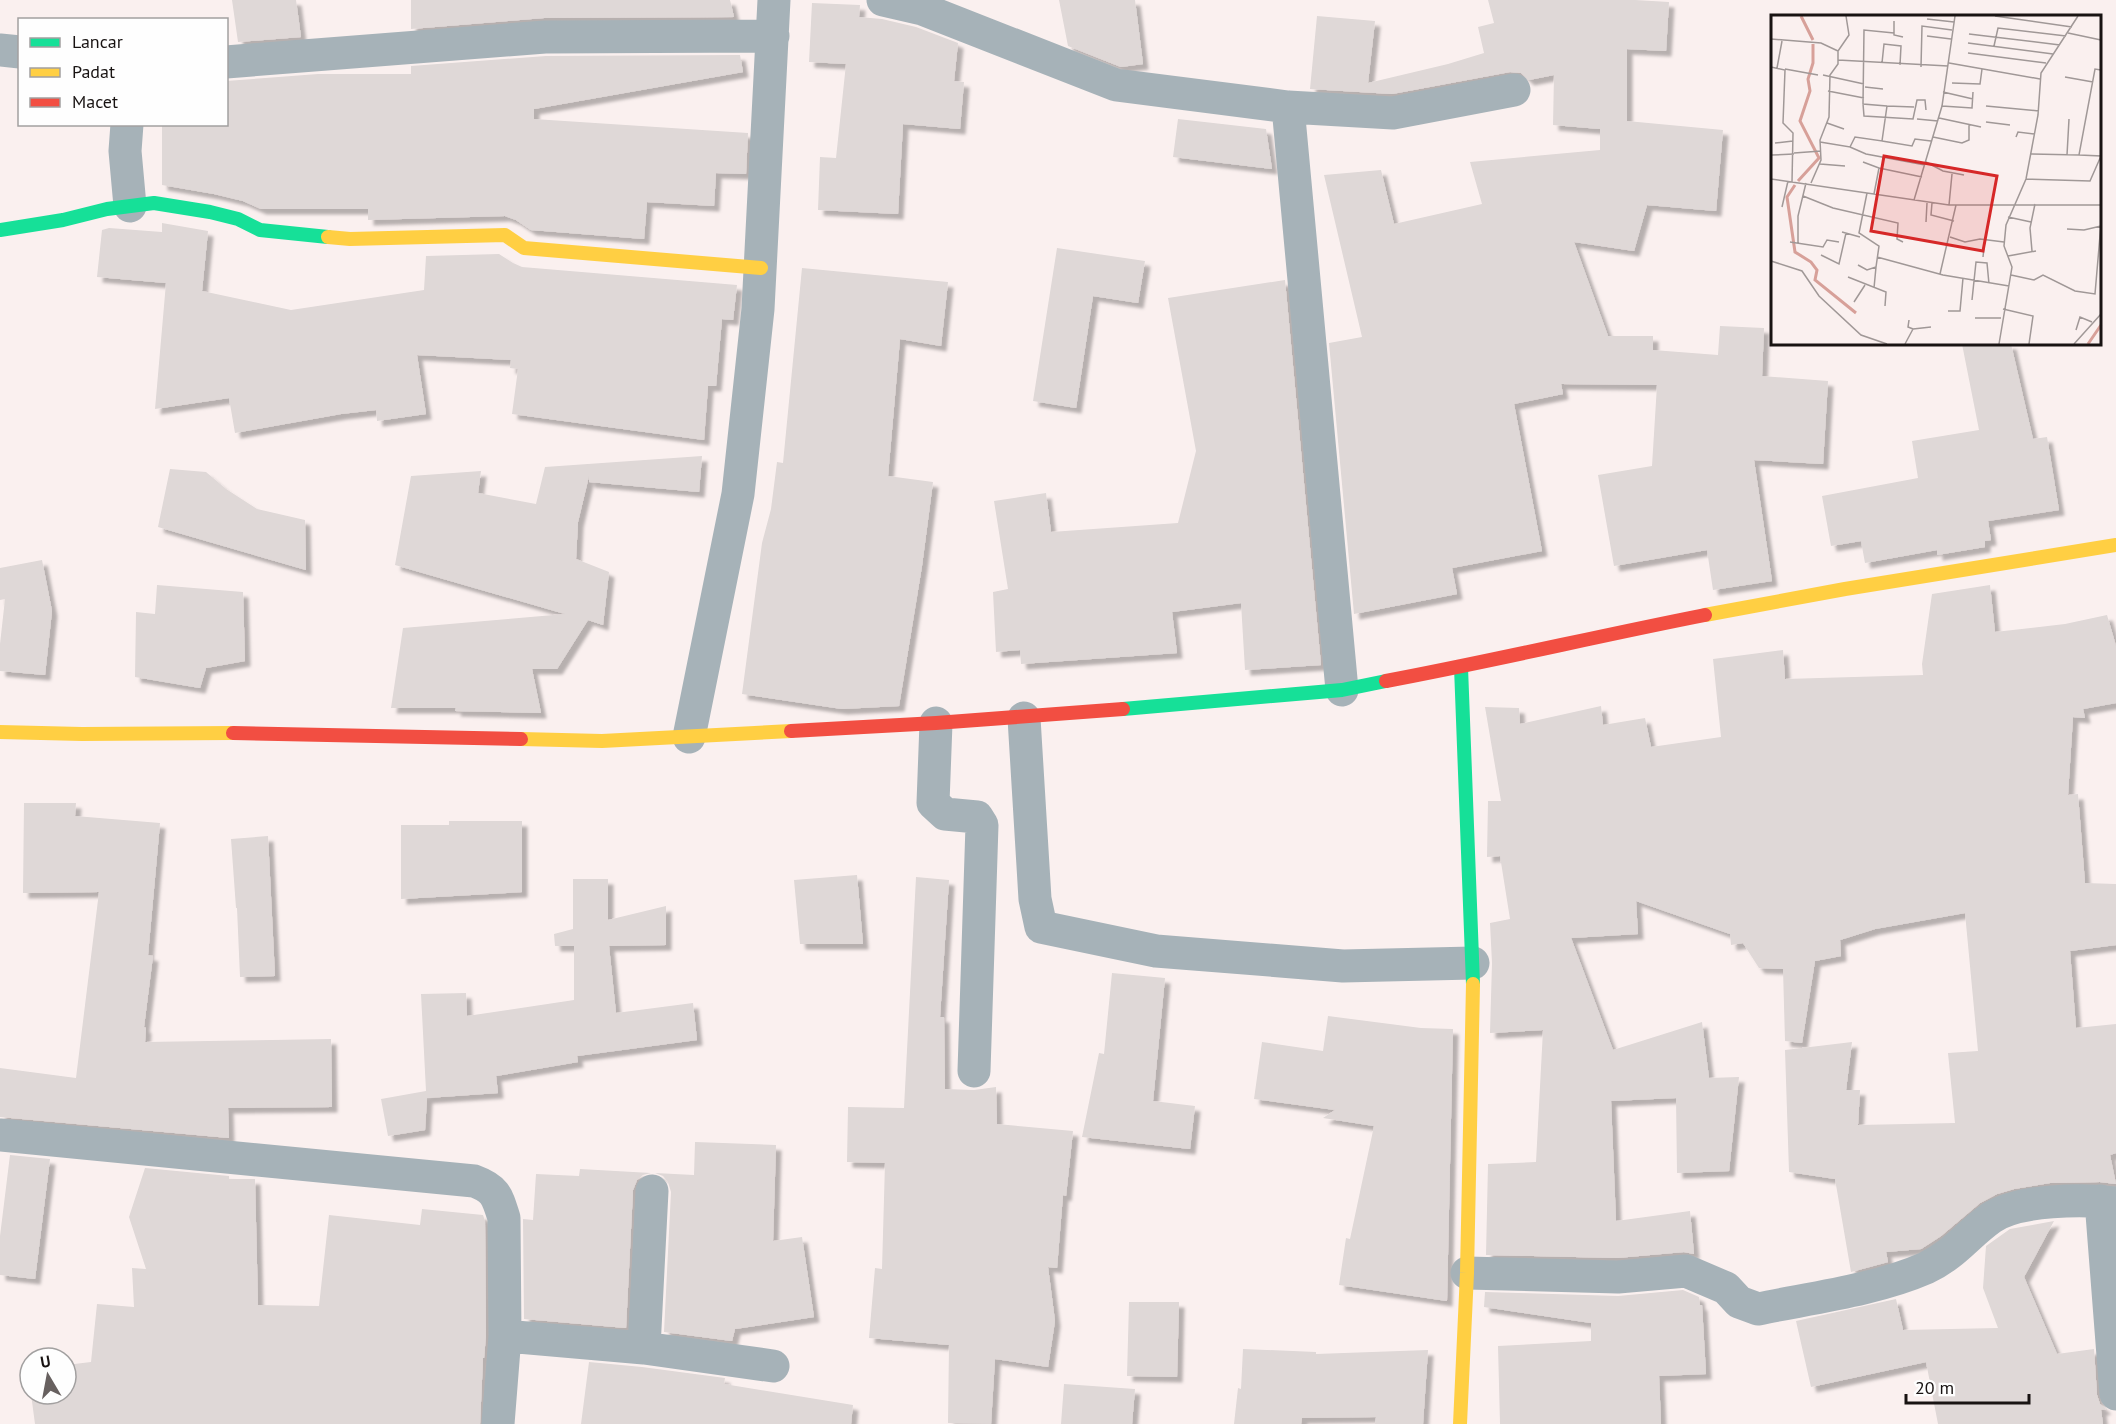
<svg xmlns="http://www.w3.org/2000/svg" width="2116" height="1424" viewBox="0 0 2116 1424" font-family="'PT Sans',sans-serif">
  <defs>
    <filter id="shadow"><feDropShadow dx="5.5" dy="5.5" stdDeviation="1.5" flood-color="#0004"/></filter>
  </defs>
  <rect width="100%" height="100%" fill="#faf0ef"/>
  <path fill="#dfd8d7" filter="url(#shadow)" d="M 232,0 L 296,0 L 301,37 L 238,42 Z
    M 411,0 L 730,0 L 734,17 L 544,18 L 411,29 Z
    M 1059,0 L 1135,0 L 1143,64 L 1121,67 L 1068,46 Z
    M 1488,0 L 1635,0 L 1669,2 L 1666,51 L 1627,49 L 1627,121 L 1723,130 L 1716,211 L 1647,205 L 1634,251 L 1574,242 L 1608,336 L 1653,336 L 1653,350 L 1718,355 L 1720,326 L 1764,328 L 1762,376 L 1828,381 L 1823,464 L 1754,460 L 1772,581 L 1713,590 L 1707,550 L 1614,566 L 1598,475 L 1652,466 L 1657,385 L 1561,384 L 1563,394 L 1514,404 L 1542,551 L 1452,568 L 1457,594 L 1354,614 L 1329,343 L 1362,337 L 1324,175 L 1381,170 L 1394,224 L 1482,204 L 1470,162 L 1600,150 L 1600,129 L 1553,125 L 1554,75 L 1529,80 L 1521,73 L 1510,72 L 1392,94 L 1310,89 L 1317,16 L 1375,21 L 1368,83 L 1448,64 L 1484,53 L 1478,27 L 1494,23 Z
    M 812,3 L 860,5 L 859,17 L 882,19 L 916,27 L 958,43 L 954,81 L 964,82 L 960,129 L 903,124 L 898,214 L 818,210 L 820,157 L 836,158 L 846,64 L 809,62 Z
    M 740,55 L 743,72 L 534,109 L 534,119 L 748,133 L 746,174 L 716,173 L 714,206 L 647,202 L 644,239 L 531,230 L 516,220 L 505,216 L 368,220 L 368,209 L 261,209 L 243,201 L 214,194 L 162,185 L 162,124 L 226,124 L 226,81 L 318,74 L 411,74 L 411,66 L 546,56 Z
    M 1178,119 L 1266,129 L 1272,169 L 1173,157 Z
    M 162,223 L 208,231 L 202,291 L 291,310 L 424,290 L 426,256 L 499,254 L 513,263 L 522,267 L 737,285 L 733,320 L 722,319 L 716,386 L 708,386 L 704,440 L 512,414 L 518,369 L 510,368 L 511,360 L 417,355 L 426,414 L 377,421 L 376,410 L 341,414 L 235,433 L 229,398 L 155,409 L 166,283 L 97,277 L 102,230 L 109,228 L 162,232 Z
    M 1057,248 L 1145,261 L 1138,303 L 1093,296 L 1076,408 L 1033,401 Z
    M 802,268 L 948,282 L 941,346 L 900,339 L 888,476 L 933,482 L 922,566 L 899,706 L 842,709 L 742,694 L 762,543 L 771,509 L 777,462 L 783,463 Z
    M 1285,280 L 1321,665 L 1245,670 L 1241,603 L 1172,612 L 1177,653 L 1021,664 L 1020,650 L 996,652 L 993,592 L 1008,589 L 994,501 L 1046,493 L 1051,532 L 1178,523 L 1196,451 L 1168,298 Z
    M 1962,344 L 2011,344 L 2033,439 L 2047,437 L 2059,510 L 1988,521 L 1991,540 L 1985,541 L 1985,547 L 1937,555 L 1937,550 L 1865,563 L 1861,541 L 1831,546 L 1822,496 L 1918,478 L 1912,441 L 1979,430 Z
    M 702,456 L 699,492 L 589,482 L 589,476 L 578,522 L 576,559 L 609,572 L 603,625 L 588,620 L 557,669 L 532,669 L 541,713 L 455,711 L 456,708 L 391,708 L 403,628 L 565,614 L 395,565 L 411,476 L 481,471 L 478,493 L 536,504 L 545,467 Z
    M 170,469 L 206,472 L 226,489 L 257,509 L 305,520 L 306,570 L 158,527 Z
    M 42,560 L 52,611 L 45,675 L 0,671 L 0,644 L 5,599 L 0,600 L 0,568 Z
    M 157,585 L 243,592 L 245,661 L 206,668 L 200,688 L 135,677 L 136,612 L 155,614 Z
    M 1990,585 L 1995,632 L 2065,624 L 2107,615 L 2116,646 L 2116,703 L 2083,709 L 2085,718 L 2073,717 L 2068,795 L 2078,794 L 2085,883 L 2116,884 L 2116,945 L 2070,951 L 2076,1028 L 2116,1024 L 2116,1153 L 2110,1155 L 2116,1184 L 2100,1182 L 2050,1183 L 2014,1189 L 1997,1194 L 1980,1203 L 1941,1236 L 1921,1249 L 1886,1252 L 1888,1262 L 1851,1272 L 1835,1179 L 1789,1172 L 1785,1050 L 1852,1042 L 1846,1090 L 1860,1090 L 1858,1125 L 1955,1123 L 1948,1053 L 1978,1051 L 1965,913 L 1875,929 L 1840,940 L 1841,956 L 1815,961 L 1802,1043 L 1785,1041 L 1783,969 L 1759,968 L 1743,943 L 1731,945 L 1730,934 L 1636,901 L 1638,934 L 1571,938 L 1613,1050 L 1702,1022 L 1709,1078 L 1739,1077 L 1729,1171 L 1677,1173 L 1676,1098 L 1611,1101 L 1616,1221 L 1690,1211 L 1694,1254 L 1684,1252 L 1617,1258 L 1486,1255 L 1488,1164 L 1536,1162 L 1543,1030 L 1490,1033 L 1492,963 L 1490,923 L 1510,919 L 1500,856 L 1487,857 L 1488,801 L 1501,801 L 1485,707 L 1519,708 L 1520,724 L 1601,706 L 1603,725 L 1645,718 L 1651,747 L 1721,737 L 1713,659 L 1783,650 L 1785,679 L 1923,675 L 1922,664 L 1932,594 Z
    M 24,803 L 76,803 L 75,816 L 160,823 L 148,955 L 153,956 L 144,1027 L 146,1028 L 145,1042 L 331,1039 L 332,1107 L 228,1108 L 229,1138 L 0,1117 L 0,1068 L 76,1078 L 99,892 L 23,893 Z
    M 449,821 L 522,821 L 522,892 L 401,899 L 401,825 L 449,825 Z
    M 268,836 L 275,976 L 240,977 L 237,908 L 236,908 L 231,839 Z
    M 857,875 L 863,944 L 800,944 L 794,880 Z
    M 916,877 L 949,880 L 940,1017 L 944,1017 L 945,1089 L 974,1090 L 996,1087 L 997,1124 L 1073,1131 L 1066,1196 L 1063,1195 L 1057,1268 L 1048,1267 L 1055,1321 L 1048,1367 L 995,1359 L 991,1424 L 948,1423 L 949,1345 L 869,1338 L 875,1268 L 882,1269 L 885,1163 L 847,1162 L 848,1107 L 904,1108 Z
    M 573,879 L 608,879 L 608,920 L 666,906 L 666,945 L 609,946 L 616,1013 L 693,1003 L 697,1040 L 577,1056 L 578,1062 L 496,1076 L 498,1093 L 427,1098 L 425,1130 L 388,1136 L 381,1099 L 426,1091 L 421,994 L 466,993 L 467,1016 L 574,1000 L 574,946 L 555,946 L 554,934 L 573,929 Z
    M 1112,973 L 1165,978 L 1153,1101 L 1195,1106 L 1190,1149 L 1082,1137 L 1099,1053 L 1104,1054 Z
    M 1328,1016 L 1421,1028 L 1453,1029 L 1447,1301 L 1339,1285 L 1346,1238 L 1350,1239 L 1374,1126 L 1323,1118 L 1335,1110 L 1254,1099 L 1262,1042 L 1323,1051 Z
    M 695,1142 L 776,1145 L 773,1241 L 802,1237 L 814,1317 L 735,1329 L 732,1341 L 664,1332 L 671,1192 L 668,1182 L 663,1176 L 655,1173 L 694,1175 Z
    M 10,1155 L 50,1159 L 35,1279 L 0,1275 L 0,1236 Z
    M 145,1168 L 229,1176 L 229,1179 L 255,1179 L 258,1305 L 319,1306 L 329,1215 L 420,1225 L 422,1209 L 483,1215 L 485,1221 L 486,1335 L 484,1358 L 483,1358 L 480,1424 L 35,1424 L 31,1394 L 66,1394 L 66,1365 L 91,1362 L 97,1304 L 134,1307 L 132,1268 L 146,1269 L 129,1217 Z
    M 580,1169 L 651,1173 L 643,1175 L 637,1180 L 633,1190 L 626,1328 L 524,1319 L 523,1219 L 533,1220 L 536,1174 L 579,1176 Z
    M 2054,1221 L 2024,1277 L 2057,1354 L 2094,1349 L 2097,1395 L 2100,1404 L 2106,1409 L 2101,1410 L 2103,1424 L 1938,1424 L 1926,1362 L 1811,1387 L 1796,1321 L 1896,1299 L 1903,1330 L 1998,1328 L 1983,1288 L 1986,1246 L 2010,1229 Z
    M 1683,1290 L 1699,1297 L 1700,1305 L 1702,1305 L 1706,1374 L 1659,1376 L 1661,1424 L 1500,1424 L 1498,1346 L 1591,1341 L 1591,1323 L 1484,1307 L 1485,1292 L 1618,1296 Z
    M 1129,1302 L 1179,1302 L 1177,1377 L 1127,1376 Z
    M 1243,1349 L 1316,1352 L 1316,1354 L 1428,1350 L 1423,1424 L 1375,1424 L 1376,1417 L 1302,1418 L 1301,1424 L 1234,1424 L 1238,1388 L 1241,1389 Z
    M 589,1362 L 642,1367 L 725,1378 L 724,1384 L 853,1405 L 851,1424 L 581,1424 Z
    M 1064,1384 L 1135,1389 L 1132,1424 L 1061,1424 Z"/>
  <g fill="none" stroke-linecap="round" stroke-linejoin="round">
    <path stroke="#a6b2b8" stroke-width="33" d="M 883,0 L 922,9 L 1116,85 L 1288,107 L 1393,113 L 1514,90
      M 0,50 L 20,52
      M 226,62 L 545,37 L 773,36
      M 1288,107 L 1342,690
      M 127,124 L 125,151 L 130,206
      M 1024,718 L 1035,899 L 1041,927 L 1156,951 L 1343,966 L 1473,963
      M 936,723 L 933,803 L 945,814 L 977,817 L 982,825 L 974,1071
      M 689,737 L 738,494 L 758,309 L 774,0
      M 0,1135 L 474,1181 C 496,1189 497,1196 504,1218 L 505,1336 L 498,1424
      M 2101,1201 L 2116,1394
      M 1467,1273 L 1618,1277 L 1686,1271 L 1726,1288 L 1739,1302 L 1758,1309 C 1811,1298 1876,1290 1926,1268 C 1955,1254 1967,1235 1991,1218 C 2019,1199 2084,1199 2116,1203
      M 505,1336 L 644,1348 L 773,1366
      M 644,1348 L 652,1191"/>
    <path stroke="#16e098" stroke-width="14" d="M 0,230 L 63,220 L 107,209 L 154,203 L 210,212 L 238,219 L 260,230 L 328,237
      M 1461,667 L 1473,984
      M 1123,709 L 1342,690 L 1386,681"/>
    <path stroke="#ffcf43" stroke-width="14" d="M 328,237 L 350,239 L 505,235 L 524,248 L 761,268
      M 1705,615 L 1845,589 L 2116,545
      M 0,732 L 82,734 L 233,733
      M 521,739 L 602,741 L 791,731
      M 1460,1424 L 1467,1273 L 1473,984"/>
    <path stroke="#f24e42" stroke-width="14" d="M 1386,681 C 1493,661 1598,636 1705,615
      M 791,731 L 936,723 L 1123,709
      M 233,733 L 521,739"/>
  </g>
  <g transform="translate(1771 15)">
    <rect width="330" height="330" fill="#faf0ef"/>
    <path fill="none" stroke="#d7a099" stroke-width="3" d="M 30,1 L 42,25M 27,166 L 48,143 L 29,106 L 39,76 L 37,64 L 42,48 L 42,29M 24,170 L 16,182 L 24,237 L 40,247 L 46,255 L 44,265 L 85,298M 317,329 L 330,310"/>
    <path fill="none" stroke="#a09897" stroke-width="1.5" d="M 224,1 L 301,12M 156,4 L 183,7M 123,6 L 123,20 L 132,22M 297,18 L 330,25M 198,19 L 289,30M 156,21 L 180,24M 0,24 L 50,28 L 67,36M 197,28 L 282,39M 223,31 L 227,13 L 295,21M 197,38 L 275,48M 67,45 L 177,51M 111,48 L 113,29 L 130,31 L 129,50M 178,48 L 269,64M 0,52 L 14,55 L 12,108 L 22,118 L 21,167M 150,52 L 151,11 L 181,15M 6,53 L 11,26M 14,54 L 47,60M 52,60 L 93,69M 294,62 L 322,67M 181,68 L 209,69 L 211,54M 94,72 L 112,74M 57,76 L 93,83M 172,77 L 202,84M 92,89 L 93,101 L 142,104 L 146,85 L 154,85 L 155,95M 116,91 L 92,89 L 93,15 L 123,18M 171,91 L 201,93 L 202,77M 215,91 L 268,96M 168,103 L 210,112M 146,104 L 167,106M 215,107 L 239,110M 56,108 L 73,114M 162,122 L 191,128 L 198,125 L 198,110M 245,122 L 247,117 L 264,119M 111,126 L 141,131 L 144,124 L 160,126M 49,127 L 79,132 L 84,122 L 111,126 L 116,91 L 143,92M 4,128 L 22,126M 79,132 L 95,139 L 154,150M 23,138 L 50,136M 260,139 L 308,140 L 324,54 L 330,55M 1,140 L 23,139M 296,140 L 298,104M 92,147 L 108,153 L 103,179M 155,147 L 172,156 L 193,160M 49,149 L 74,151M 108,153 L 151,162M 0,164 L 178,190 L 330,190M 255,164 L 319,166 L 330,141 L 308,140M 40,168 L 50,145 L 49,125 L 58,102 L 59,60 L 67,49 L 67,36 L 78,20 L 75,1M 32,181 L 62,193 L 127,208 L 126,224 L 132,227M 143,185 L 171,91 L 184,1M 161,188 L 160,200 L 183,206M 178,190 L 181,159M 11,192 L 17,166M 237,202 L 260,207M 155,207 L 156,188M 296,214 L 313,215 L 330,211M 71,217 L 89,222M 179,222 L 194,227 L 209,224 L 233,227M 19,227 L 52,232 L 56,225 L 68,227M 27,228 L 27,201 L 35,168M 261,236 L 259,213 L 264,189M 50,240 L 68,249 L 75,218M 237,241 L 265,236M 106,242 L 172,260 L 238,271M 212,242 L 214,224M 0,246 L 31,256 L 48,281 L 90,320 L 116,329M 87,250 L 96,255 L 105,252 L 108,231 L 88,218 L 96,178M 169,259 L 185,190M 240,260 L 263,265 L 272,260 L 304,276 L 324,279 L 330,209M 77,262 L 115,277 L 114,291M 103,273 L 105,252M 201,285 L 205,247 L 216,248 L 218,269M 83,287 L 94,270M 232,294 L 262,301 L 258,329M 177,296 L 189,296 L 192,263M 204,303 L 230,303M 142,314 L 160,312M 305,315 L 309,302 L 321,307M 134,329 L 142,314 L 137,312 L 138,305M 228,329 L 241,252 L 233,231 L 235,210 L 255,164 L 267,100 L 270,58 L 307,1M 303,329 L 330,299"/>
    <path fill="#d62828" fill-opacity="0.15" stroke="#d62828" stroke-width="3" d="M 113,141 L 226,161 L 212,236 L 100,216 Z"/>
    <rect width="330" height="330" fill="none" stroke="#181312" stroke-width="3"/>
  </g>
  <rect x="18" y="18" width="210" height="108" fill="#fefefe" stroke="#a2a0a0" stroke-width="1.5"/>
  <rect x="30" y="38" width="30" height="9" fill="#16e098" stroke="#a2a0a0" stroke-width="1.5"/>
  <text x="72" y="48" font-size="18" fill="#181312">Lancar</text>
  <rect x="30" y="68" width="30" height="9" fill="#ffcf43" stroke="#a2a0a0" stroke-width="1.5"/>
  <text x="72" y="78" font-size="18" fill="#181312">Padat</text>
  <rect x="30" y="98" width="30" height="9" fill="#f24e42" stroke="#a2a0a0" stroke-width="1.5"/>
  <text x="72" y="108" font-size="18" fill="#181312">Macet</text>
  <g transform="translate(48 1376) rotate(350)"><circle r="28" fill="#fefefe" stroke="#a2a0a0" stroke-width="1.5"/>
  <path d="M0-4.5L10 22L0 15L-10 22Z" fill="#67605f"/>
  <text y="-9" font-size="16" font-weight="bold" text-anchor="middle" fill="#181312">U</text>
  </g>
  <path d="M1906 1394v9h123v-9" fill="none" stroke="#181312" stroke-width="3"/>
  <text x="1915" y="1394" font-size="18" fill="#181312" stroke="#fefefe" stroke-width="4.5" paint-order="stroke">20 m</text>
</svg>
